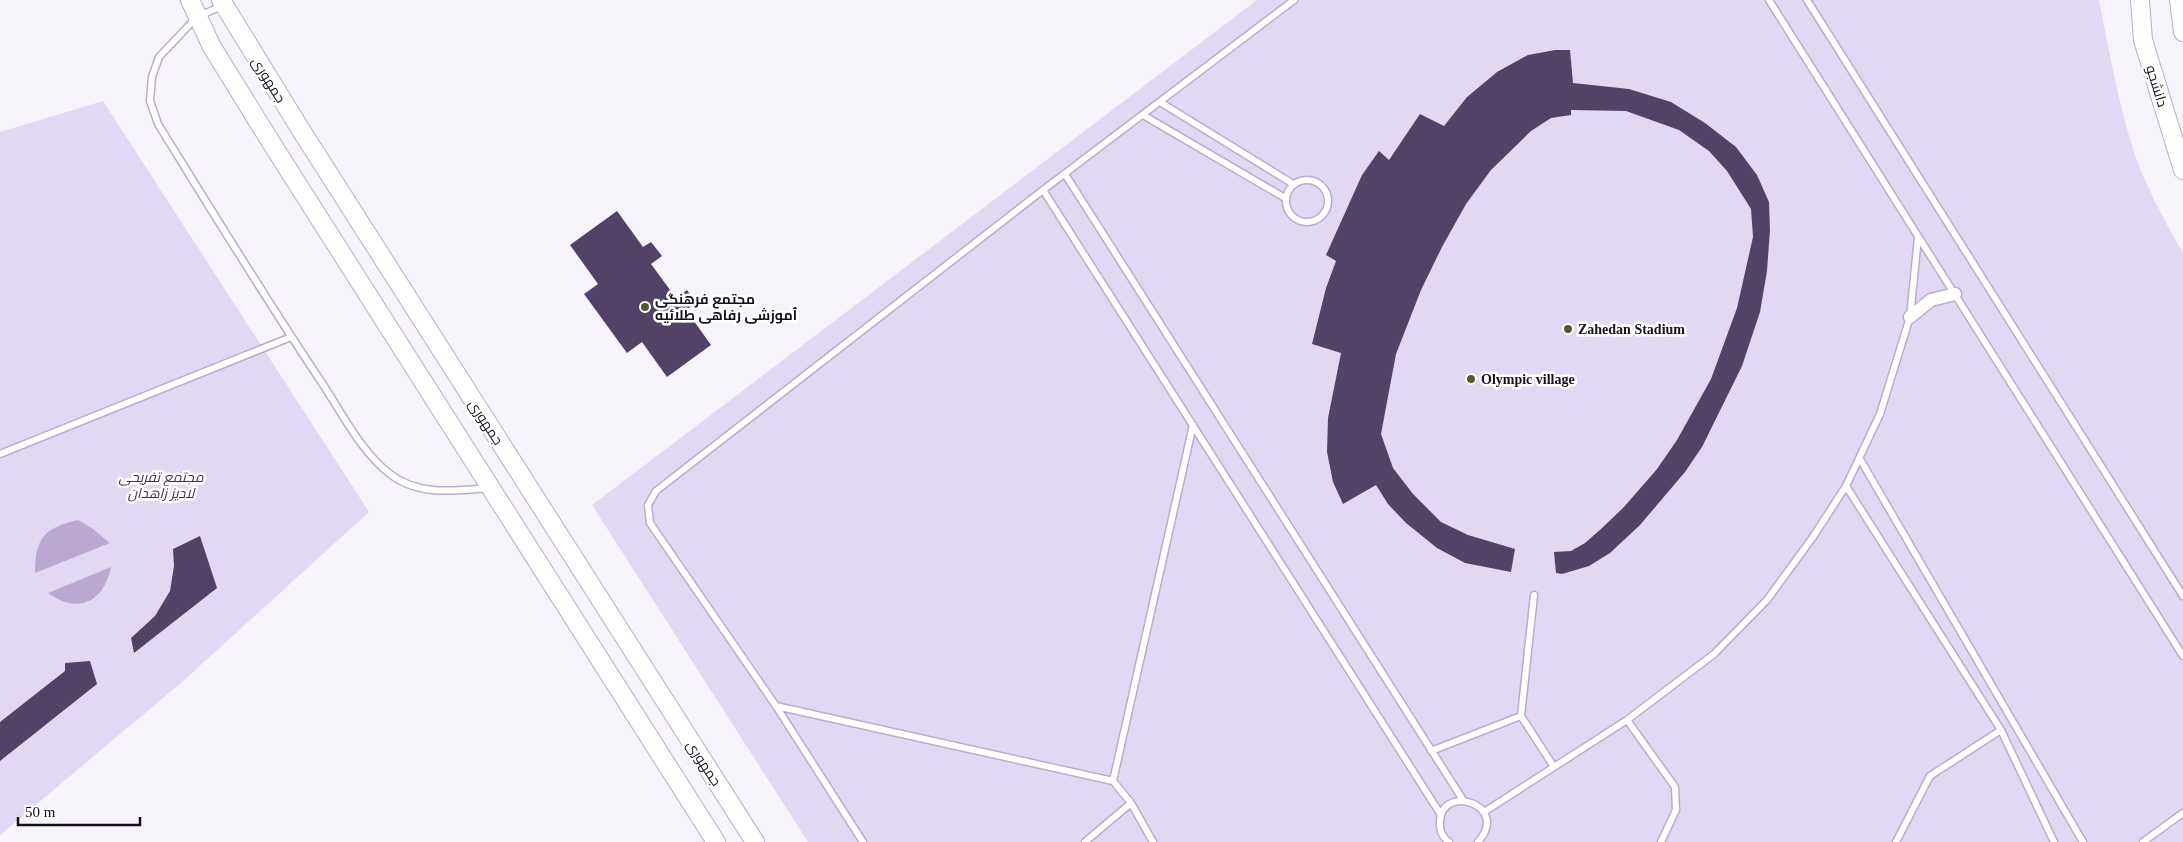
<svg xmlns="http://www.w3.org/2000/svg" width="2183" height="842" viewBox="0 0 2183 842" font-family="'Times New Roman',Cairo,serif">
  <rect width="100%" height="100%" fill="#f6f4fa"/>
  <path fill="#e3d8f3" d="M 1257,0 L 2099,0 C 2109,50 2118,101 2133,149 C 2143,181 2166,224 2183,253 L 2183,842 L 808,842 L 592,505 Z
    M 103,101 L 369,512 L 182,682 L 0,835 L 0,132 Z"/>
  <path fill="#baa8d3" d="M 78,520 L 93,529 L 110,543 L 35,573 C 35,538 44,528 78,520 Z
    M 111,567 C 104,602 78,615 48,593 Z"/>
  <path fill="#524267" d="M 1555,50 L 1570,50 L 1573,83 L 1629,89 L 1671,102 L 1705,123 L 1736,147 L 1757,175 L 1769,202 L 1770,230 L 1767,271 L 1760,312 L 1742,366 L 1702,447 L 1685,472 L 1640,525 L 1610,553 L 1589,566 L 1562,574 L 1556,573 L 1554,552 L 1571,551 L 1585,543 L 1601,529 L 1624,507 L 1657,469 L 1677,440 L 1711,379 L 1737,308 L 1753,237 L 1751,209 L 1727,171 L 1709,151 L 1679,130 L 1626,111 L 1571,110 L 1571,115 L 1551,118 L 1531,131 L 1491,170 L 1466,204 L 1442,247 L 1421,290 L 1396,354 L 1381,434 L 1393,468 L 1413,494 L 1441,522 L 1468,535 L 1515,549 L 1511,572 L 1465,563 L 1437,548 L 1406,523 L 1388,504 L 1376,485 L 1343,504 L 1333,482 L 1327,452 L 1328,418 L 1341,353 L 1312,344 L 1326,288 L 1336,261 L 1326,255 L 1362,175 L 1379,151 L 1389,160 L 1420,114 L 1444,126 L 1467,97 L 1497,72 L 1528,55 Z
    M 617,211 L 643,247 L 651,242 L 662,256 L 651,264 L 676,298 L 687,290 L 696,303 L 686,310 L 711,345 L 667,377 L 642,342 L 627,353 L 584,294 L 598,284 L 570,245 Z
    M 200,536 L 217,588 L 134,653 L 131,638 L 155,616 L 170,591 L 174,566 L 173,549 Z
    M 90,661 L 97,684 L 0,761 L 0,722 L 65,671 L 65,663 Z"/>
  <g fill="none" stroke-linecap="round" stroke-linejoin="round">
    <g stroke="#b9adcb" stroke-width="9">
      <path id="service" d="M 1769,0 L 2183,656
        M 1807,0 L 2183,596
        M 222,6 L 197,17 L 159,57 L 152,77 L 150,101 L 158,124 C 212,211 265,298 322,383 C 342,413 361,452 390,474 C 418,496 455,491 488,488
        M 1160,102 L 1293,184
        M 1143,115 L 1285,198
        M 1065,174 L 1463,800
        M1286 201a21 21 0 1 1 42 0a21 21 0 1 1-42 0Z
        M 1043,190 L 1441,815
        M 0,454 L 291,337
        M 1860,459 L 2083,842
        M 1846,486 L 2001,730 L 2054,842
        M 776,706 L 1113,781 L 1131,803 L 1153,842
        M 1521,716 L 1534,595
        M 1627,720 L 1675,787 L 1676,810 L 1661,842
        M 1431,751 L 1521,716 L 1554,767
        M 1113,781 L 1193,425
        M 1484,812 L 1627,720 L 1714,654 L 1767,600 L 1813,537 L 1846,486 L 1880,414 L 1910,317 L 1918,237
        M 863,842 L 776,706 L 650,523 L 648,505 L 656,491 L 1043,190 L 1294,0
        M 1085,842 L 1131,803
        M 1449,842 C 1442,837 1439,829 1440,821 C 1442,783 1511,805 1478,842
        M 1896,842 L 1930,776 L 2001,730
        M 2143,842 L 2183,813"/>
    </g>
    <g stroke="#b9adcb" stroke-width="15">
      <path id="minor" d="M 1910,317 L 1931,300 L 1955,294"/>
    </g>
    <g stroke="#b9adcb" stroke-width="20">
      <path id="secondary" d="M 190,0 L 212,47 L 272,144 L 716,842
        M 221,0 L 299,127 L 755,842
        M 2140,0 L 2143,40 L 2183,170
        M 2179,0 L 2183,32"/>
    </g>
    <use href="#service" stroke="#fff" stroke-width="6"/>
    <use href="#minor" stroke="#fff" stroke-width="12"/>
    <use href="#secondary" stroke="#fff" stroke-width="18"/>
  </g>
  <g fill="#525b2a" stroke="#fff" stroke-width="2">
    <circle cx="645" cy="307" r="5"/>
    <circle cx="1568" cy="329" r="5"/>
    <circle cx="1471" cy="379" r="5"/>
  </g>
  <g text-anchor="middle" stroke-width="5" stroke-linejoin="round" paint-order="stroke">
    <g font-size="14" fill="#15101b" stroke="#fff">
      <text transform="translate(269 80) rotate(58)" y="5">جمهوری</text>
      <text transform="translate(2157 86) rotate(73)" y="5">دانشجو</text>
      <text transform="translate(486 422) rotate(57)" y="5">جمهوری</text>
      <text transform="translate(704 763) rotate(57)" y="5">جمهوری</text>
    </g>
    <g font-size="14" font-weight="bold" fill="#15101b" stroke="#fff" text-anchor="start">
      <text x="655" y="304">مجتمع فرهنگی<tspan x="655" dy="16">ٱموزشی رفاهی طلائیه</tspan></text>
      <text x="1578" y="334">Zahedan Stadium</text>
      <text x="1481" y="384">Olympic village</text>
    </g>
    <g font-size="14" font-style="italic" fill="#432a5f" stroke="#fff">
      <text x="161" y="482">مجتمع تفریحی<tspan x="161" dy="16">لادیز زاهدان</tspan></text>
    </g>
  </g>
  <path d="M18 817v8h122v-8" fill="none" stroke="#15101b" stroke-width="2.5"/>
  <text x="25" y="817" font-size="15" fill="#15101b" stroke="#ffffff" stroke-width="4" paint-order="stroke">50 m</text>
</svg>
